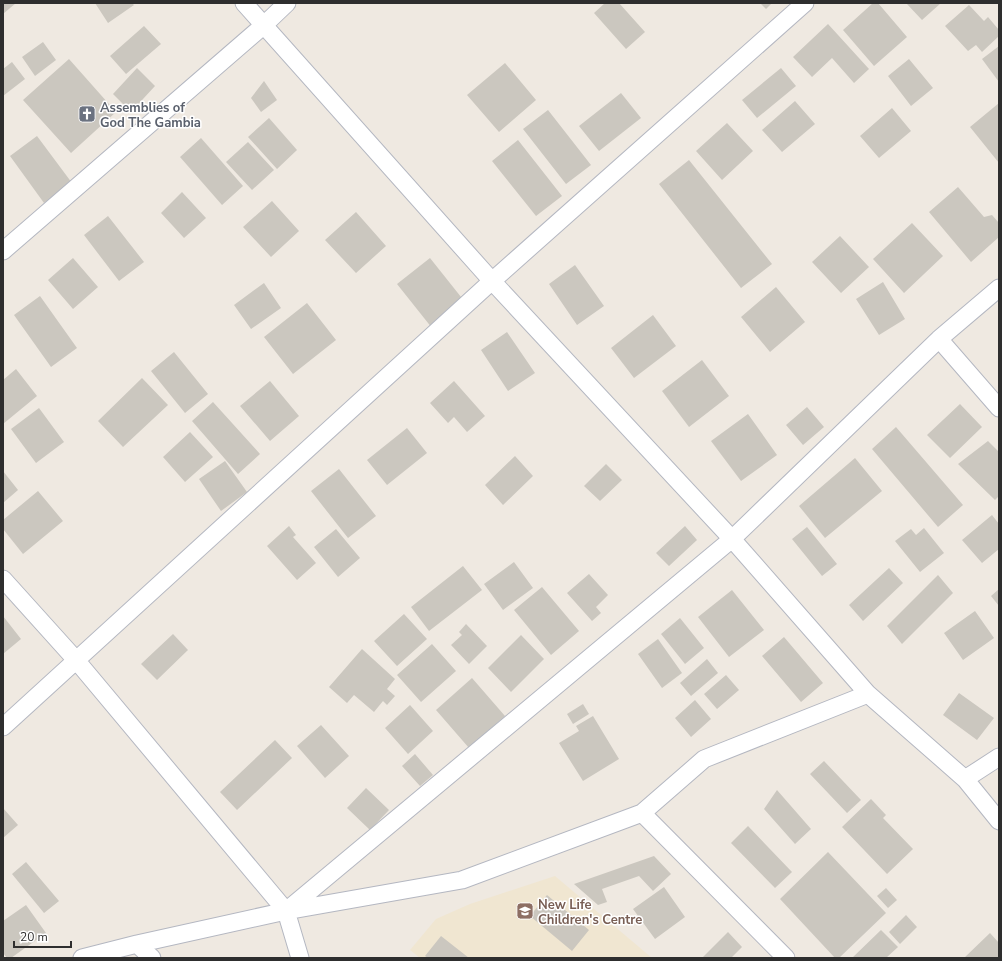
<svg xmlns="http://www.w3.org/2000/svg" width="1002" height="961" viewBox="0 0 1002 961" font-family="'Nunito Sans',sans-serif">
  <rect width="100%" height="100%" fill="#efe9e1"/>
  <path fill="#f0e6d1" d="M 555,876 L 652,958 L 420,958 L 410,950 L 436,919 L 470,904 Z"/>
  <path fill="#cbc7bf" d="M 3,3 L 16,3 L 3,14 Z
    M 95,3 L 132,3 L 134,5 L 108,23 Z
    M 605,3 L 619,3 L 645,32 L 626,49 L 594,13 Z
    M 760,3 L 772,3 L 766,9 Z
    M 873,3 L 878,3 L 907,37 L 874,66 L 843,30 Z
    M 906,3 L 941,3 L 922,20 Z
    M 969,5 L 984,21 L 988,17 L 999,30 L 999,36 L 982,52 L 976,45 L 968,51 L 945,26 Z
    M 828,24 L 869,69 L 854,83 L 832,58 L 812,77 L 793,57 Z
    M 144,26 L 161,44 L 126,74 L 110,56 Z
    M 43,42 L 56,60 L 35,76 L 22,57 Z
    M 999,46 L 999,82 L 982,59 Z
    M 69,59 L 116,112 L 71,153 L 23,100 Z
    M 909,59 L 933,88 L 911,106 L 888,76 Z
    M 12,62 L 25,79 L 3,96 L 3,69 Z
    M 505,63 L 536,100 L 499,132 L 467,95 Z
    M 137,68 L 155,86 L 131,112 L 113,94 Z
    M 781,68 L 796,86 L 757,118 L 742,100 Z
    M 264,81 L 277,100 L 261,112 L 251,98 Z
    M 621,93 L 641,118 L 599,151 L 579,126 Z
    M 795,101 L 815,124 L 782,152 L 762,130 Z
    M 999,103 L 999,163 L 970,127 Z
    M 892,108 L 911,131 L 879,158 L 860,136 Z
    M 548,110 L 591,165 L 566,184 L 523,129 Z
    M 269,118 L 297,150 L 277,169 L 248,137 Z
    M 727,123 L 753,151 L 722,180 L 696,151 Z
    M 37,136 L 72,183 L 44,203 L 10,156 Z
    M 201,138 L 243,186 L 222,205 L 180,157 Z
    M 518,140 L 562,196 L 536,216 L 492,161 Z
    M 248,142 L 274,170 L 252,190 L 226,162 Z
    M 689,160 L 772,264 L 741,288 L 659,184 Z
    M 958,187 L 984,217 L 992,215 L 999,223 L 999,237 L 971,262 L 929,212 Z
    M 182,192 L 206,218 L 184,238 L 161,213 Z
    M 272,201 L 299,231 L 271,257 L 243,227 Z
    M 356,212 L 386,246 L 356,273 L 325,240 Z
    M 108,216 L 144,262 L 119,281 L 84,235 Z
    M 912,223 L 943,256 L 904,293 L 873,259 Z
    M 840,236 L 869,267 L 841,293 L 812,262 Z
    M 73,258 L 98,287 L 73,309 L 48,280 Z
    M 430,258 L 465,302 L 432,328 L 397,284 Z
    M 575,265 L 604,306 L 577,325 L 549,284 Z
    M 883,282 L 905,319 L 879,335 L 856,299 Z
    M 264,283 L 281,308 L 251,329 L 234,305 Z
    M 776,287 L 805,322 L 770,352 L 741,317 Z
    M 40,296 L 77,348 L 51,367 L 14,315 Z
    M 307,303 L 336,340 L 293,374 L 264,337 Z
    M 653,315 L 676,346 L 634,378 L 611,348 Z
    M 507,332 L 535,373 L 508,391 L 481,350 Z
    M 174,352 L 208,394 L 185,413 L 151,371 Z
    M 702,360 L 729,396 L 689,427 L 662,391 Z
    M 16,369 L 37,396 L 3,424 L 3,380 Z
    M 142,378 L 168,405 L 123,447 L 98,421 Z
    M 270,381 L 299,416 L 270,441 L 240,406 Z
    M 454,381 L 485,416 L 467,432 L 454,417 L 448,423 L 430,403 Z
    M 213,402 L 260,454 L 238,474 L 192,421 Z
    M 960,404 L 982,427 L 950,458 L 927,435 Z
    M 807,407 L 824,427 L 803,445 L 786,425 Z
    M 39,408 L 64,442 L 36,463 L 11,429 Z
    M 748,414 L 777,455 L 741,481 L 711,441 Z
    M 896,427 L 963,505 L 938,527 L 872,449 Z
    M 407,428 L 427,453 L 387,485 L 367,460 Z
    M 190,432 L 213,457 L 185,482 L 163,457 Z
    M 988,441 L 999,452 L 999,496 L 995,500 L 958,464 Z
    M 515,456 L 533,476 L 503,505 L 485,485 Z
    M 855,458 L 882,491 L 825,538 L 799,506 Z
    M 225,461 L 247,492 L 221,511 L 199,479 Z
    M 606,464 L 622,480 L 600,501 L 584,486 Z
    M 339,469 L 376,516 L 348,538 L 311,491 Z
    M 3,471 L 18,490 L 3,503 Z
    M 38,491 L 63,521 L 23,554 L 3,529 L 3,520 Z
    M 992,515 L 999,524 L 999,549 L 982,563 L 962,540 Z
    M 289,526 L 296,535 L 293,537 L 316,563 L 297,580 L 267,546 Z
    M 685,526 L 697,540 L 669,566 L 656,553 Z
    M 807,527 L 837,564 L 822,576 L 792,539 Z
    M 924,528 L 944,553 L 920,572 L 895,541 L 911,529 L 916,535 Z
    M 336,529 L 360,558 L 338,577 L 314,547 Z
    M 514,562 L 533,588 L 503,610 L 484,584 Z
    M 463,566 L 482,590 L 429,631 L 411,607 Z
    M 889,568 L 903,583 L 863,621 L 849,605 Z
    M 589,574 L 608,595 L 596,607 L 601,613 L 592,621 L 567,593 Z
    M 938,575 L 953,593 L 902,644 L 887,626 Z
    M 542,587 L 579,631 L 551,655 L 514,610 Z
    M 999,589 L 999,606 L 991,596 Z
    M 732,590 L 764,630 L 729,657 L 698,617 Z
    M 975,611 L 994,638 L 963,660 L 944,633 Z
    M 404,614 L 427,639 L 397,666 L 374,641 Z
    M 3,616 L 21,639 L 3,654 Z
    M 680,618 L 704,648 L 685,664 L 661,634 Z
    M 466,624 L 487,646 L 469,664 L 451,645 L 462,635 L 459,632 Z
    M 173,634 L 188,650 L 157,680 L 141,664 Z
    M 521,635 L 544,659 L 511,692 L 488,668 Z
    M 784,637 L 823,683 L 801,702 L 762,656 Z
    M 658,639 L 682,673 L 662,688 L 638,654 Z
    M 432,644 L 456,671 L 421,702 L 397,675 Z
    M 362,649 L 395,679 L 387,689 L 395,696 L 387,705 L 383,701 L 374,712 L 354,695 L 347,703 L 329,687 Z
    M 707,659 L 718,673 L 691,696 L 680,683 Z
    M 726,675 L 739,690 L 717,709 L 704,694 Z
    M 472,678 L 505,716 L 469,748 L 436,710 Z
    M 959,693 L 994,718 L 977,740 L 943,715 Z
    M 695,700 L 711,719 L 691,737 L 675,718 Z
    M 583,704 L 589,714 L 573,724 L 567,714 Z
    M 410,705 L 433,731 L 408,754 L 385,728 Z
    M 593,716 L 619,759 L 583,781 L 559,743 L 579,731 L 576,726 Z
    M 321,725 L 349,756 L 325,778 L 297,746 Z
    M 275,740 L 292,758 L 237,810 L 220,792 Z
    M 415,754 L 433,775 L 420,786 L 402,766 Z
    M 824,761 L 861,800 L 847,813 L 810,774 Z
    M 366,788 L 389,810 L 370,830 L 347,808 Z
    M 777,790 L 811,829 L 795,844 L 764,809 Z
    M 871,799 L 886,815 L 883,818 L 913,849 L 887,874 L 842,827 Z
    M 3,808 L 18,825 L 3,838 Z
    M 748,826 L 792,872 L 775,888 L 731,843 Z
    M 828,852 L 886,913 L 839,958 L 835,958 L 780,899 Z
    M 654,856 L 671,874 L 653,891 L 639,876 L 602,889 L 607,902 L 598,905 L 574,884 Z
    M 26,862 L 59,901 L 44,913 L 12,874 Z
    M 664,887 L 685,917 L 655,939 L 633,909 Z
    M 886,888 L 897,900 L 888,908 L 877,896 Z
    M 547,895 L 589,930 L 572,951 L 530,916 Z
    M 26,905 L 46,933 L 11,958 L 7,958 L 3,953 L 3,921 Z
    M 906,915 L 917,927 L 900,944 L 889,932 Z
    M 881,930 L 898,947 L 886,958 L 852,958 Z
    M 728,932 L 742,947 L 731,958 L 705,958 L 703,957 Z
    M 990,933 L 999,943 L 999,958 L 964,958 Z
    M 441,936 L 469,958 L 428,958 L 425,956 Z"/>
  <g fill="none" stroke-linecap="round" stroke-linejoin="round">
    <g stroke="#b4b7c1" stroke-width="19">
      <path id="street" d="M 244,3 L 492,281 L 732,539 L 868,694 L 965,779 L 999,821
        M 3,251 L 264,25 L 287,3
        M 939,339 L 999,408
        M 3,579 L 76,660 L 286,911 L 300,958
        M 3,727 L 492,281 L 805,3
        M 965,779 L 999,757
        M 642,813 L 704,759 L 868,694
        M 286,911 L 732,539 L 939,339 L 999,288
        M 137,944 L 152,958
        M 82,958 L 137,944 L 286,911 L 462,880 L 642,813 L 786,958"/>
    </g>
    <use href="#street" stroke="#fff" stroke-width="17"/>
  </g>
  <defs>
    <g id="church-square" transform="scale(0.9)"><rect x="-9" y="-9" width="18" height="18" rx="4" fill="#6b7280" stroke="#fff"/><path d="M-1.2-6h2.4v3.5h3.3v2.4h-3.3V6h-2.4V-.1h-3.3v-2.4h3.3Z" fill="#fff"/></g>
    <g id="school-square" transform="scale(0.9)"><rect x="-9" y="-9" width="18" height="18" rx="4" fill="#8d6e63" stroke="#fff"/><path d="M0-5L7-2L0 1L-7-2ZM-4 1L0 2.5L4 1V4Q0 6-4 4Z" fill="#fff"/></g>
  </defs>
  <g fill-rule="evenodd">
    <use href="#church-square" x="87" y="114"/>
    <use href="#school-square" x="525" y="911"/>
  </g>
  <g text-anchor="middle" stroke-width="3" stroke-linejoin="round" paint-order="stroke">
    <g font-size="13" font-weight="bold" fill="#5b616d" stroke="#fff" text-anchor="start">
      <text x="100" y="112">Assemblies of<tspan x="100" dy="15">God The Gambia</tspan></text>
    </g>
    <g font-size="13" font-weight="bold" fill="#785e54" stroke="#fff" text-anchor="start">
      <text x="538" y="909">New Life<tspan x="538" dy="15">Children's Centre</tspan></text>
    </g>
  </g>
  <rect width="1002" height="961" fill="none" stroke="#2e2e2e" stroke-width="8"/>
  <path d="M14 941v6h57v-6" fill="none" stroke="#2e2e2e" stroke-width="2"/>
  <text x="20" y="941" font-size="12" fill="#2e2e2e" stroke="#ffffff" stroke-width="3" paint-order="stroke">20 m</text>
</svg>
